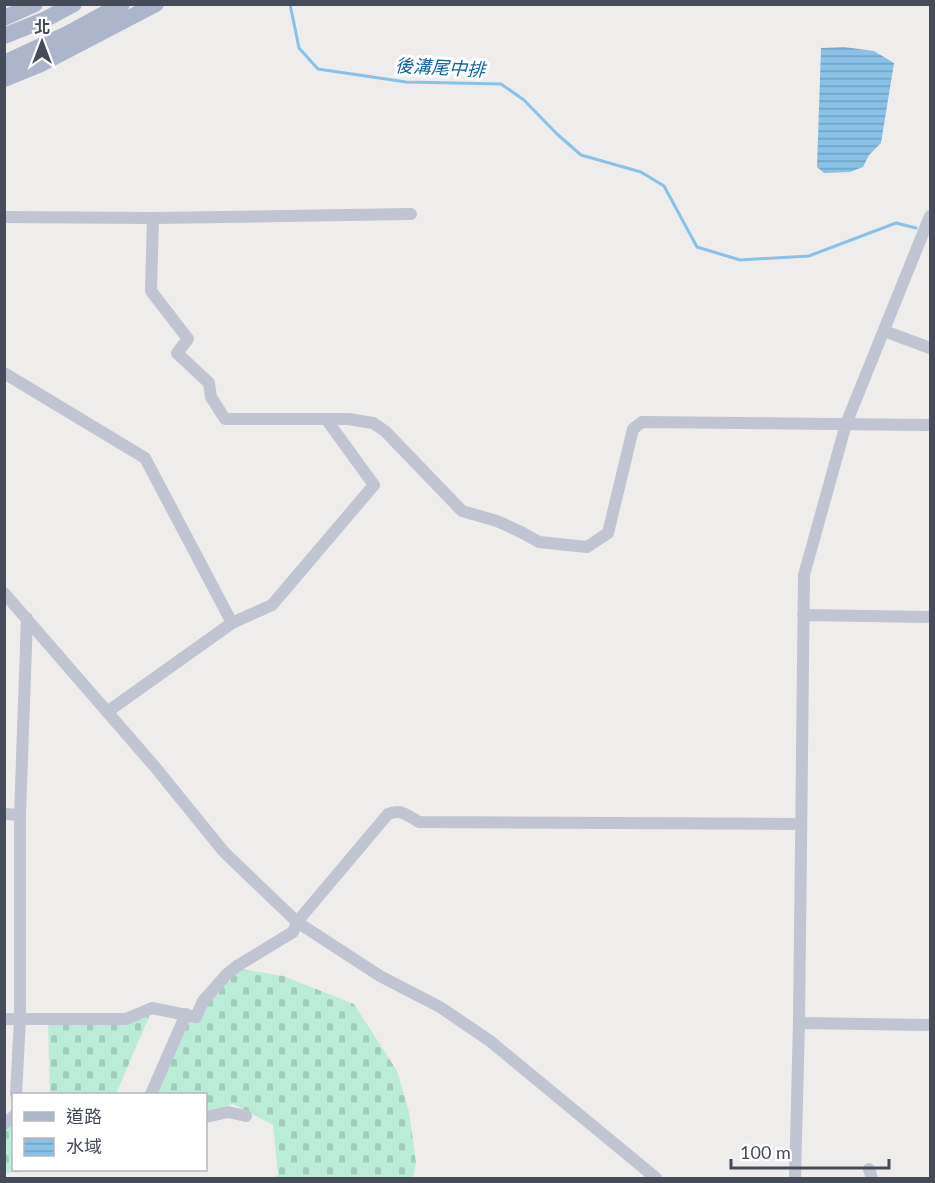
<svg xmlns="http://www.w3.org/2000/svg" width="935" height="1183" viewBox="0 0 935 1183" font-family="Lato,'Noto Sans TC',sans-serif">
  <defs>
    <pattern id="cemetery-stones" width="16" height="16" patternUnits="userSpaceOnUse" patternTransform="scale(1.5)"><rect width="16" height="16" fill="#bbecd8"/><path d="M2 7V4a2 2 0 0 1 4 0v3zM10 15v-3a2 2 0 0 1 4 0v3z" fill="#a2ccbc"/></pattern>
    <pattern id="water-rules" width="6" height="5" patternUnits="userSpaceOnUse" patternTransform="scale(1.5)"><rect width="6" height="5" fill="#89c1e7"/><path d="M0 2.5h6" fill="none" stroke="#729fbe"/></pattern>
  </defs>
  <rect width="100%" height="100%" fill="#efecec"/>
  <path fill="url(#cemetery-stones)" d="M 228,967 L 283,976 L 354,1004 L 397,1071 L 409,1112 L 416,1163 L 413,1178 L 275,1178 L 278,1174 L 273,1125 L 233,1104 L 206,1112 L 206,1094 L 153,1094 L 183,1021 L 197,1020 Z
    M 151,1012 L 116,1094 L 50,1094 L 48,1021 Z
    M 13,1116 L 14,1170 L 40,1170 L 5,1173 L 4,1124 Z"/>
  <path fill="url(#water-rules)" d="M 844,47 L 874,51 L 894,63 L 881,143 L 869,155 L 863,167 L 850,172 L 824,173 L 817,167 L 821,48 Z"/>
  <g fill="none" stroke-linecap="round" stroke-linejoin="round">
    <path stroke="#89c1e7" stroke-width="3" d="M 290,4 L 299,48 L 318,69 L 406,82 L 501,84 L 524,100 L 557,134 L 581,155 L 641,172 L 664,186 L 697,247 L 740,260 L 809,256 L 896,223 L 916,228"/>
    <path stroke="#c0c5d1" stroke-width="12" d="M 4,217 L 153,218 L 151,291 L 188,339 L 177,353 L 209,383 L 211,397 L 225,419 L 348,419 L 373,423 L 385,431 L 462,511 L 497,521 L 521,532 L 539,542 L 587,547 L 608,533 L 633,429 L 642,422 L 930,425
      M 153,218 L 411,214
      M 884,331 L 930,348
      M 4,373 L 145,458 L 232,623 L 107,712
      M 4,593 L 155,767 L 224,852 L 297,922 L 380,976 L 440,1007 L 490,1041 L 656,1178
      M 803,615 L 930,617
      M 232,623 L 272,605 L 374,485 L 326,419
      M 4,814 L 20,815
      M 4,1019 L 126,1019 L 152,1008 L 196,1017 L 203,1001 L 227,974 L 237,966 L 293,932 L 297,922 L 388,814 C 401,808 408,816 419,822 L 801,824
      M 799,1023 L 930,1025
      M 16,1094 L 20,1019 L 20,815 L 27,618
      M 151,1094 L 186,1014
      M 206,1117 L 228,1112 L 246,1116
      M 4,1124 L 14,1116
      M 869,1169 L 872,1178
      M 795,1178 L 799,1023 L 804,575 L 846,424 L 930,216"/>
    <path stroke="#acb5ca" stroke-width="16" d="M 4,18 L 35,4
      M 4,36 L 44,20 L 74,4
      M 4,63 L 69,33 L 122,4
      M 4,79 L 41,64 L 156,4"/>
  </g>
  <g text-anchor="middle" stroke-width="6" stroke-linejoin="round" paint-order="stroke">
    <g font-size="18" font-style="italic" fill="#12659f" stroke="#fff">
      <text transform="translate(440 68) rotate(3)" y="6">後溝尾中排</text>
    </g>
  </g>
  <rect width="935" height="1183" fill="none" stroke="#454b58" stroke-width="12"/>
  <rect x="12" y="1093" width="195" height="78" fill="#ffffff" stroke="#b5b7bc" stroke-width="1.5"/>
  <rect x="24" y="1112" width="30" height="9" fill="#acb5ca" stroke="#b5b7bc" stroke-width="1.5"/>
  <text x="66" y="1123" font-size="18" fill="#454b58">道路</text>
  <rect x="24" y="1138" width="30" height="18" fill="url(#water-rules)" stroke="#b5b7bc" stroke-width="1.5"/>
  <text x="66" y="1153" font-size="18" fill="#454b58">水域</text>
  <g transform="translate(42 42)" stroke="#ffffff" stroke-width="4.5" paint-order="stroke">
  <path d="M0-4.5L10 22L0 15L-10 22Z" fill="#454b58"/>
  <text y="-9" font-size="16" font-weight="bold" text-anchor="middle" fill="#454b58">北</text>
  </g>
  <path d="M731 1159v9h158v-9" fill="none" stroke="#454b58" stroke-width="3"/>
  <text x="740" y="1159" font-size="18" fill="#454b58" stroke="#ffffff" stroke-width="4.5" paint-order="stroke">100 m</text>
</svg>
